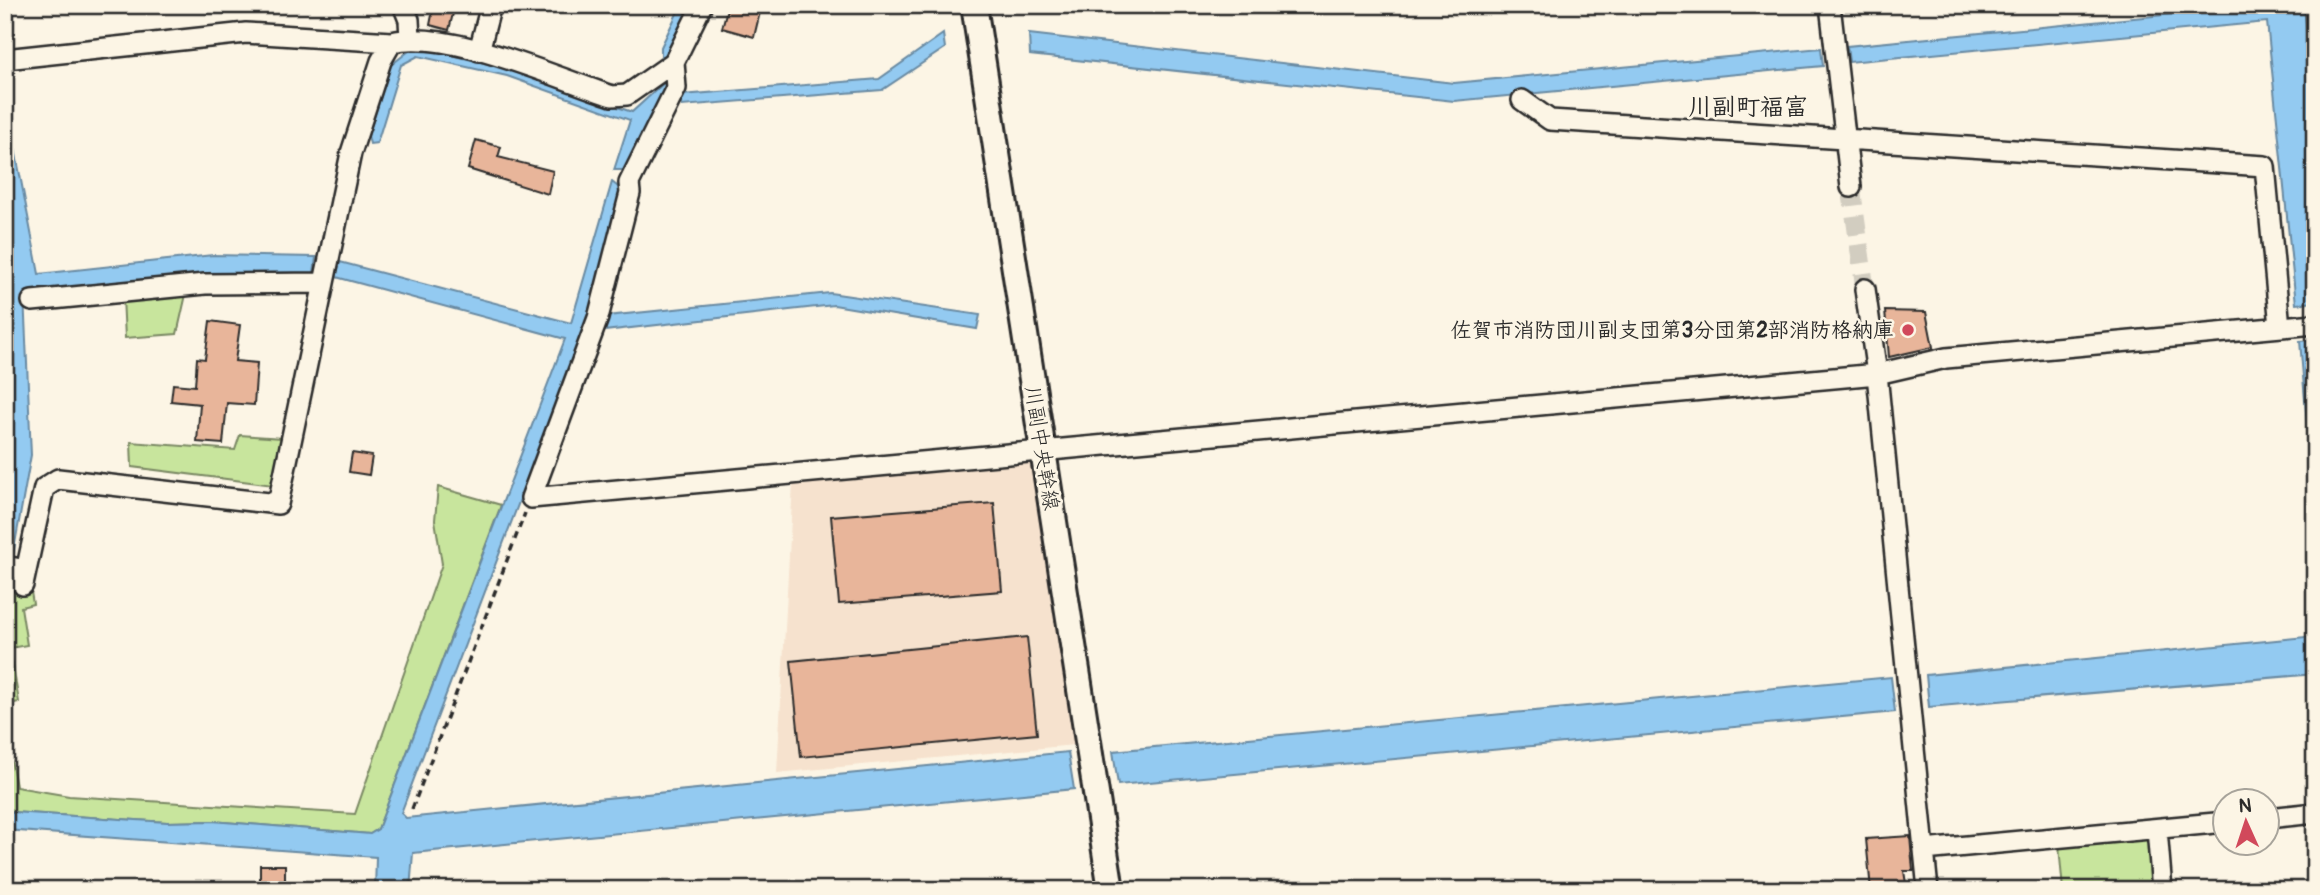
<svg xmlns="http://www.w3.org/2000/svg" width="2320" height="895" viewBox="0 0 2320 895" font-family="Pangolin,'Klee One',sans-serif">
  <rect width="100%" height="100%" fill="#fcf5e5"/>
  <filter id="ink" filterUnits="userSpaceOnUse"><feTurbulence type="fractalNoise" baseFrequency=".0143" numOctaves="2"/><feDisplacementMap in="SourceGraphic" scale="14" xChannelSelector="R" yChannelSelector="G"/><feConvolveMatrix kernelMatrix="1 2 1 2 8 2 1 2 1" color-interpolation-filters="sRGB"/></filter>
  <g filter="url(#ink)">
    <path fill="#f6e2ce" d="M 1032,460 L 1074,745 L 777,773 L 793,483 Z"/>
    <path fill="#c8e59d" stroke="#7a8864" stroke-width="2" d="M 187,290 L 177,334 L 125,338 L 123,297 Z
      M 240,435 L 282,438 L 273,485 L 132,467 L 131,442 L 235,450 Z
      M 438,487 L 501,505 L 378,829 L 370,834 L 212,821 L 167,822 L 12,812 L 5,809 L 5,725 L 16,787 L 69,796 L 355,814 L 442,564 L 435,520 Z
      M 8,585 L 30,586 L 33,604 L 21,607 L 27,645 L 10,648 L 19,702 L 5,705 Z
      M 2151,839 L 2155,890 L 2063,890 L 2059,846 Z"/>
    <path fill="#93caf1" stroke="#698aa2" stroke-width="2" d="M 681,5 L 692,5 L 670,53 L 661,57 L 661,47 Z
      M 2266,5 L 2304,5 L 2315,109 L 2315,302 L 2296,304 L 2267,22 L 1849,62 L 1847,46 Z
      M 943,34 L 945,48 L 882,90 L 682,106 L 682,95 L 879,79 Z
      M 1029,34 L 1454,83 L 1821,48 L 1823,66 L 1454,101 L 1030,55 Z
      M 420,47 L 512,70 L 632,112 L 666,81 L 669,84 L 626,170 L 614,170 L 630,120 L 507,76 L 418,56 L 401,65 L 377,143 L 370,144 L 368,136 L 391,65 L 409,51 Z
      M 5,97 L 39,274 L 213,255 L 316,257 L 314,273 L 198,274 L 24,294 L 31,455 L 5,599 L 5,515 L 11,439 L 5,359 Z
      M 612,182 L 622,190 L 585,328 L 401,813 L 406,818 L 1068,752 L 1074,789 L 413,853 L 410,890 L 375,890 L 376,857 L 5,830 L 5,809 L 12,812 L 167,822 L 212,821 L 370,834 L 378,829 L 565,339 L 336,277 L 340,262 L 571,323 Z
      M 830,293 L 980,315 L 977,329 L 834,305 L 604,331 L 607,316 Z
      M 2315,340 L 2315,518 L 2300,341 Z
      M 2315,636 L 2315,674 L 1929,707 L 1926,675 Z
      M 1891,677 L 1895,712 L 1118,785 L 1113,751 Z"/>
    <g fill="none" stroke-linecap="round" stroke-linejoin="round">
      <path stroke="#698aa2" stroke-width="6" d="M 416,5 L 418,21"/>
    </g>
    <path fill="#e8b59a" stroke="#2b2b2b" stroke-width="2" d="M 434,5 L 455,5 L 449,30 L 430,25 Z
      M 728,5 L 761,8 L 754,37 L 722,28 Z
      M 476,140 L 501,147 L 498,157 L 553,171 L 548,194 L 468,169 Z
      M 1885,311 L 1926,312 L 1933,347 L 1889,357 Z
      M 210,321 L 240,325 L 235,361 L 257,363 L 254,405 L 227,403 L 223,444 L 197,442 L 200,404 L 171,401 L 173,384 L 195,386 L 197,358 L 205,359 Z
      M 352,453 L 372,456 L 369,475 L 349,472 Z
      M 994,503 L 1002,591 L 839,604 L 831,516 Z
      M 1027,637 L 1037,734 L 801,757 L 791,661 Z
      M 1910,836 L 1913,871 L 1904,871 L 1907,890 L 1871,890 L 1866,839 Z
      M 260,865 L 285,865 L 285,881 L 260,881 Z"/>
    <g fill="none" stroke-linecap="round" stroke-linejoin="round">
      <path stroke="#d2cdc0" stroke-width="19" stroke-dasharray="19 10" stroke-linecap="butt" d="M 1851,187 L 1865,289"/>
      <g stroke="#2b2b2b" stroke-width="24">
        <path id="minor" d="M 403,5 L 409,20 L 410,38
          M 1830,5 L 1851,187
          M 479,51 L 491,5
          M 5,59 L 246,33 L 392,42 C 450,29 554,77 612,96 L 627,95 L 674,62 L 702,5
          M 674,62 L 676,88 L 629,183 L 630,193 L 598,318 L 531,498 L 1877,374 L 1946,358 L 2315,324
          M 1522,100 L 1550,120 L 2265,166 L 2280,327
          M 1865,289 L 1877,374 L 1928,890
          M 32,301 L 205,284 L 322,283
          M 5,566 L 26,570
          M 23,585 L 44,488 L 58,479 L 278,504 L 351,153 L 381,61 L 392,42
          M 2268,818 L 2315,813
          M 2157,829 L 2162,890
          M 1924,850 L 2226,822"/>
      </g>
      <g stroke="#2b2b2b" stroke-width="30">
        <path id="tertiary" d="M 974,5 L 1111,890"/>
      </g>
      <path stroke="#2b2b2b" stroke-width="3.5" stroke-dasharray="7 5" stroke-linecap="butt" d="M 412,809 L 525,513"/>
      <use href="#minor" stroke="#fcf5e5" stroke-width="19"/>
      <use href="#tertiary" stroke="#fcf5e5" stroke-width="24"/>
    </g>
  </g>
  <circle fill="#d1495b" stroke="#fcf5e5" stroke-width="2.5" cx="1908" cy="330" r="7"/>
  <g text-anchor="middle" stroke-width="5" stroke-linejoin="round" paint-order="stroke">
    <g font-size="21" font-weight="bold" fill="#2b2b2b" stroke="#fcf5e5" text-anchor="end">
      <text x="1894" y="337">佐賀市消防団川副支団第3分団第2部消防格納庫</text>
    </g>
    <g font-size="21" fill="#2b2b2b" stroke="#fcf5e5">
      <text transform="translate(1042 448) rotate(81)" y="7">川副中央幹線</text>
    </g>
    <g font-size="24" font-weight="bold" fill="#2b2b2b" stroke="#fcf5e5">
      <text x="1748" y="115">川副町福富</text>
    </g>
  </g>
  <rect width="2320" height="895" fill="none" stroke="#fcf5e5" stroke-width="28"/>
  <rect x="14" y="14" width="2292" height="867" fill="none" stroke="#2b2b2b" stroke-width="2.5" filter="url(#ink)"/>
  <g transform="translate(2246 822) rotate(357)"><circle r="33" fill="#fcf5e5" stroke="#a8a49b" stroke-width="2"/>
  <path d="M0-5L12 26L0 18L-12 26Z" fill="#d1495b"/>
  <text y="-10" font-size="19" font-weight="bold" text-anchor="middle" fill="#2b2b2b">N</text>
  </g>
</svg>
